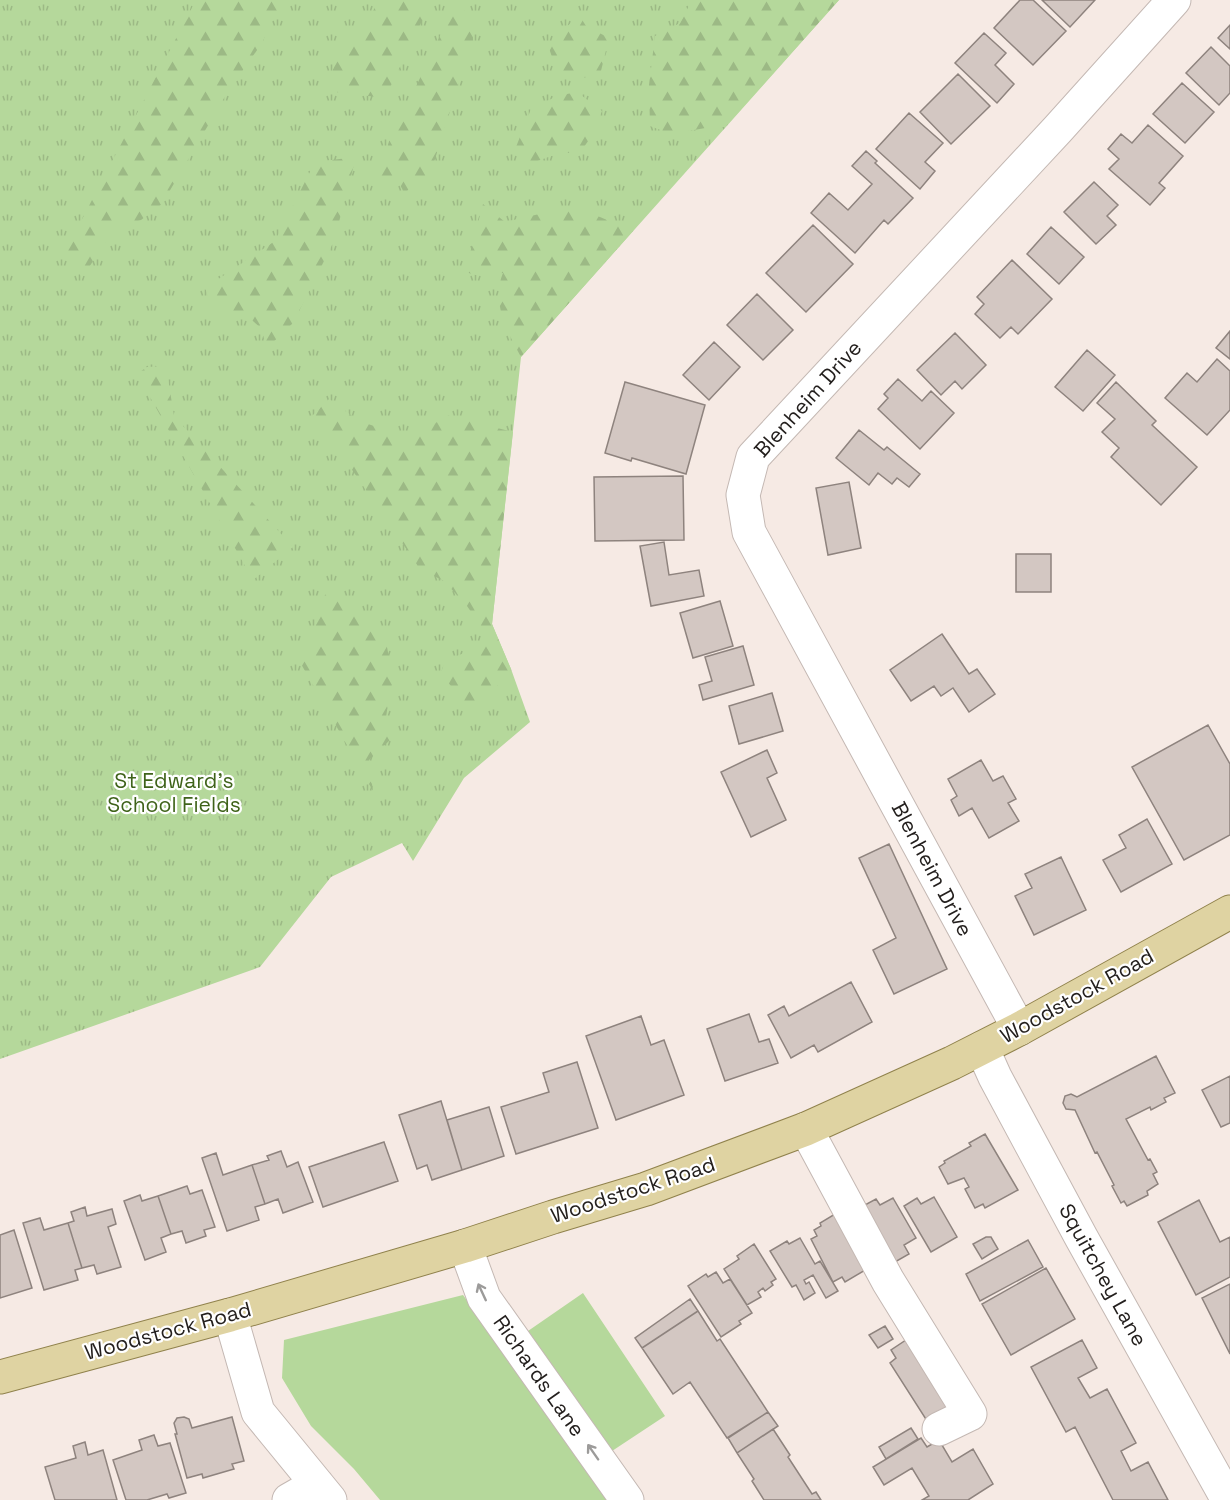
<svg xmlns="http://www.w3.org/2000/svg" width="1230" height="1500" viewBox="0 0 1230 1500" font-family="'Space Grotesk',sans-serif">
  <defs>
    <pattern id="grass-tufts" width="24" height="20" patternUnits="userSpaceOnUse" patternTransform="scale(1.5)"><rect width="24" height="20" fill="#b5d89b"/><path d="M3 7l-1-3M5 7V3M7 7l1-3M15 17l-1-3M17 17v-4M19 17l1-3" fill="none" stroke="#9cb985"/></pattern>
    <pattern id="forest-firs" width="22" height="20" patternUnits="userSpaceOnUse" patternTransform="scale(1.5)"><rect width="22" height="20" fill="#b5d89b"/><path d="M5 1l3.5 6h-7zM16 11l3.5 6h-7z" fill="#9cb985"/></pattern>
  </defs>
  <rect width="100%" height="100%" fill="#f6eae4"/>
  <path fill="url(#grass-tufts)" d="M 0,0 L 839,0 L 521,357 L 492,624 L 511,669 L 530,722 L 464,778 L 413,861 L 402,843 L 331,877 L 260,967 L 0,1059 Z"/>
  <path fill="url(#forest-firs)" d="M 196,0 L 282,0 L 262,43 L 227,93 L 162,204 L 141,220 L 114,229 L 82,278 L 66,250 Z
    M 378,0 L 432,0 L 385,98 L 327,91 L 337,55 L 371,16 Z
    M 457,0 L 460,0 L 474,35 L 429,178 L 404,192 L 396,178 L 387,178 L 375,173 Z
    M 692,0 L 839,0 L 725,127 L 711,127 L 671,134 L 650,126 L 649,85 L 655,36 L 680,23 Z
    M 579,15 L 586,26 L 609,38 L 600,75 L 576,79 L 555,66 L 548,45 Z
    M 577,92 L 602,111 L 591,137 L 581,151 L 554,155 L 532,163 L 516,147 L 531,109 L 557,96 Z
    M 356,157 L 334,241 L 293,323 L 266,349 L 262,329 L 244,313 L 214,311 L 205,288 L 275,241 L 315,162 Z
    M 483,204 L 505,222 L 574,206 L 633,231 L 521,357 C 507,331 491,302 503,273 L 476,275 L 465,272 Z
    M 166,366 L 174,416 L 293,547 L 253,580 L 137,374 L 147,367 Z
    M 329,399 L 359,421 L 401,435 L 424,432 L 446,415 L 513,432 L 492,624 L 511,669 L 493,691 L 476,719 L 441,673 L 445,660 L 467,652 L 487,635 L 467,606 L 444,581 L 420,569 L 344,458 L 310,418 Z
    M 330,589 L 387,647 L 393,679 L 385,721 L 390,740 L 369,760 L 373,791 L 296,655 L 318,641 L 314,609 Z"/>
  <path fill="#b5d89b" d="M 583,1293 L 665,1416 L 609,1453 L 528,1331 Z
    M 463,1295 L 611,1500 L 380,1500 L 354,1469 L 311,1426 L 282,1378 L 284,1340 Z"/>
  <path fill="#d3c7c2" stroke="#8e837e" stroke-width="1.5" d="M 1020,0 L 1033,0 L 1066,31 L 1033,65 L 994,28 Z
    M 1042,0 L 1095,0 L 1070,27 Z
    M 1230,25 L 1230,49 L 1218,38 Z
    M 984,33 L 1006,53 L 995,65 L 1014,84 L 997,103 L 955,63 Z
    M 1211,47 L 1230,66 L 1230,93 L 1219,105 L 1186,73 Z
    M 958,74 L 990,106 L 951,144 L 920,112 Z
    M 1182,83 L 1214,112 L 1185,143 L 1153,114 Z
    M 909,113 L 943,143 L 925,162 L 935,171 L 920,189 L 876,149 Z
    M 1148,125 L 1183,156 L 1159,183 L 1165,188 L 1150,205 L 1109,169 L 1119,159 L 1108,149 L 1121,134 L 1132,143 Z
    M 866,151 L 877,161 L 875,163 L 913,198 L 888,224 L 884,220 L 855,253 L 811,213 L 829,193 L 848,210 L 872,184 L 852,166 Z
    M 1094,182 L 1118,205 L 1107,216 L 1116,225 L 1096,244 L 1064,212 Z
    M 813,225 L 853,264 L 806,312 L 766,273 Z
    M 1051,227 L 1084,257 L 1059,284 L 1027,254 Z
    M 1012,260 L 1052,299 L 1018,334 L 1011,327 L 1000,338 L 975,314 L 984,304 L 977,297 Z
    M 757,294 L 793,330 L 763,360 L 727,325 Z
    M 1230,331 L 1230,359 L 1216,348 Z
    M 955,333 L 986,365 L 962,389 L 955,381 L 941,395 L 917,370 Z
    M 714,342 L 740,367 L 709,400 L 683,375 Z
    M 1087,350 L 1115,375 L 1083,411 L 1055,387 Z
    M 1217,359 L 1230,371 L 1230,410 L 1207,435 L 1165,398 L 1187,373 L 1197,382 Z
    M 898,379 L 922,401 L 931,391 L 954,413 L 920,449 L 878,409 L 888,398 L 884,394 Z
    M 625,382 L 705,405 L 686,474 L 632,458 L 631,461 L 605,453 Z
    M 1116,382 L 1156,421 L 1152,425 L 1197,467 L 1161,505 L 1111,457 L 1119,448 L 1102,432 L 1115,419 L 1097,403 Z
    M 859,430 L 884,450 L 887,447 L 920,474 L 909,487 L 897,478 L 892,484 L 878,473 L 869,485 L 836,458 Z
    M 683,476 L 684,540 L 595,541 L 594,477 Z
    M 849,482 L 861,548 L 828,555 L 816,488 Z
    M 664,542 L 669,575 L 699,570 L 704,596 L 651,606 L 640,546 Z
    M 1016,554 L 1051,554 L 1051,592 L 1016,592 Z
    M 720,601 L 733,646 L 693,658 L 680,613 Z
    M 942,634 L 969,674 L 977,669 L 995,694 L 969,712 L 953,688 L 941,696 L 934,686 L 911,701 L 890,670 Z
    M 743,646 L 754,685 L 703,700 L 699,685 L 712,681 L 705,657 Z
    M 772,693 L 783,731 L 739,744 L 729,706 Z
    M 1208,725 L 1230,764 L 1230,835 L 1184,860 L 1132,767 Z
    M 767,750 L 777,773 L 767,778 L 786,820 L 751,837 L 721,772 Z
    M 981,760 L 993,781 L 1003,776 L 1016,799 L 1008,803 L 1019,821 L 989,838 L 972,808 L 959,816 L 951,800 L 957,796 L 948,779 Z
    M 1147,819 L 1172,864 L 1121,892 L 1103,860 L 1126,848 L 1119,835 Z
    M 889,844 L 947,969 L 894,994 L 873,950 L 896,938 L 859,858 Z
    M 1061,857 L 1086,910 L 1034,935 L 1015,896 L 1032,888 L 1025,874 Z
    M 851,982 L 872,1022 L 818,1052 L 814,1045 L 791,1058 L 768,1015 L 784,1006 L 789,1016 Z
    M 749,1014 L 759,1042 L 769,1039 L 778,1063 L 725,1081 L 707,1029 Z
    M 641,1016 L 651,1045 L 664,1040 L 684,1095 L 616,1120 L 586,1036 Z
    M 1156,1056 L 1175,1093 L 1164,1098 L 1166,1102 L 1151,1110 L 1150,1107 L 1126,1119 L 1148,1160 L 1150,1159 L 1157,1172 L 1153,1174 L 1158,1184 L 1147,1191 L 1148,1195 L 1127,1206 L 1124,1201 L 1121,1203 L 1112,1186 L 1114,1185 L 1097,1152 L 1095,1153 L 1075,1110 L 1066,1109 L 1063,1103 L 1065,1096 L 1071,1094 L 1077,1097 Z
    M 577,1062 L 598,1128 L 516,1154 L 501,1107 L 549,1092 L 543,1073 Z
    M 1230,1076 L 1230,1123 L 1221,1127 L 1202,1090 Z
    M 441,1101 L 462,1170 L 432,1180 L 427,1165 L 417,1169 L 399,1115 Z
    M 489,1107 L 504,1156 L 462,1170 L 447,1120 Z
    M 985,1134 L 1018,1190 L 985,1208 L 983,1204 L 975,1208 L 965,1189 L 969,1187 L 964,1178 L 948,1184 L 939,1167 L 945,1163 L 944,1161 L 971,1146 L 969,1143 Z
    M 384,1142 L 398,1181 L 323,1207 L 309,1167 Z
    M 281,1151 L 287,1167 L 298,1162 L 313,1202 L 283,1213 L 278,1199 L 265,1204 L 252,1165 L 269,1160 L 267,1156 Z
    M 216,1153 L 223,1175 L 252,1165 L 265,1204 L 255,1207 L 259,1220 L 227,1231 L 202,1158 Z
    M 187,1186 L 190,1194 L 202,1190 L 215,1227 L 204,1230 L 206,1236 L 186,1243 L 182,1231 L 171,1234 L 158,1196 Z
    M 140,1195 L 142,1201 L 158,1196 L 171,1234 L 161,1238 L 166,1252 L 145,1260 L 124,1201 Z
    M 934,1197 L 957,1237 L 931,1252 L 904,1206 L 917,1198 L 921,1204 Z
    M 893,1198 L 916,1238 L 904,1245 L 909,1254 L 895,1262 L 863,1206 L 876,1199 L 880,1205 Z
    M 1199,1200 L 1220,1242 L 1230,1237 L 1230,1277 L 1196,1295 L 1158,1222 Z
    M 85,1207 L 87,1216 L 112,1209 L 116,1224 L 108,1227 L 121,1267 L 97,1274 L 94,1265 L 82,1268 L 68,1223 L 74,1221 L 71,1212 Z
    M 840,1211 L 872,1266 L 845,1282 L 842,1277 L 833,1282 L 811,1239 L 817,1236 L 814,1230 L 821,1226 L 820,1223 Z
    M 40,1218 L 44,1230 L 68,1223 L 82,1268 L 75,1270 L 78,1280 L 44,1290 L 23,1223 Z
    M 14,1230 L 32,1288 L 0,1298 L 0,1235 Z
    M 986,1237 L 991,1237 L 998,1249 L 982,1259 L 973,1244 Z
    M 800,1238 L 815,1264 L 820,1261 L 838,1291 L 826,1298 L 813,1275 L 804,1280 L 806,1284 L 809,1282 L 815,1293 L 804,1300 L 796,1285 L 792,1287 L 770,1251 L 787,1241 L 789,1244 Z
    M 1028,1240 L 1043,1267 L 980,1301 L 966,1274 Z
    M 754,1244 L 776,1279 L 771,1282 L 773,1285 L 765,1291 L 763,1288 L 758,1292 L 761,1297 L 747,1305 L 724,1269 L 739,1259 L 737,1256 Z
    M 1046,1268 L 1075,1319 L 1011,1355 L 982,1304 Z
    M 716,1272 L 723,1283 L 730,1279 L 752,1313 L 739,1321 L 741,1324 L 721,1337 L 688,1286 L 706,1274 L 708,1277 Z
    M 1230,1284 L 1230,1354 L 1202,1298 Z
    M 690,1299 L 698,1311 L 642,1348 L 635,1338 Z
    M 698,1311 L 717,1341 L 720,1339 L 768,1412 L 727,1438 L 690,1382 L 673,1394 L 642,1348 Z
    M 885,1326 L 893,1339 L 878,1348 L 869,1335 Z
    M 912,1336 L 954,1408 L 929,1424 L 890,1363 L 896,1358 L 891,1350 Z
    M 1082,1340 L 1097,1368 L 1078,1378 L 1090,1398 L 1107,1389 L 1136,1443 L 1121,1451 L 1131,1471 L 1148,1462 L 1168,1500 L 1113,1500 L 1075,1427 L 1066,1432 L 1031,1367 Z
    M 768,1412 L 778,1426 L 737,1453 L 728,1438 Z
    M 184,1417 L 189,1419 L 192,1428 L 232,1417 L 244,1461 L 232,1464 L 234,1469 L 203,1478 L 202,1474 L 187,1478 L 175,1434 L 177,1434 L 174,1423 L 177,1418 Z
    M 911,1428 L 918,1439 L 886,1459 L 879,1447 Z
    M 773,1429 L 790,1455 L 788,1457 L 812,1494 L 816,1492 L 821,1500 L 764,1500 L 752,1481 L 754,1479 L 737,1453 Z
    M 154,1435 L 158,1446 L 170,1443 L 186,1493 L 169,1498 L 167,1494 L 147,1500 L 126,1500 L 113,1460 L 142,1450 L 139,1440 Z
    M 921,1438 L 927,1447 L 939,1440 L 952,1462 L 973,1449 L 993,1484 L 968,1500 L 922,1500 L 929,1496 L 912,1468 L 884,1485 L 873,1467 Z
    M 85,1442 L 88,1455 L 103,1450 L 117,1500 L 55,1500 L 45,1467 L 76,1458 L 73,1446 Z"/>
  <g fill="none" stroke-linecap="round" stroke-linejoin="round">
    <g stroke="#c4b8b3" stroke-width="35">
      <path id="minor" d="M 1019,1029 L 749,532 L 743,495 L 753,457 L 1058,129 L 1174,0
        M 982,1048 L 995,1077 L 1081,1237 L 1228,1500
        M 806,1129 L 888,1281 L 970,1414 L 939,1429
        M 465,1246 L 484,1298 L 627,1500
        M 230,1315 L 258,1412 L 330,1500
        M 289,1500 L 317,1484"/>
    </g>
    <g stroke="#90824c" stroke-width="35">
      <path id="major" d="M 0,1377 L 230,1315 L 465,1246 L 553,1217 L 646,1189 L 806,1129 L 952,1063 L 1019,1029 L 1230,912"/>
    </g>
    <use href="#minor" stroke="#fff" stroke-width="33"/>
    <use href="#major" stroke="#dfd3a2" stroke-width="33"/>
  </g>
  <defs><path id="oneway-shaft" d="M-6 0H5M1.5-3L5.5 0L1.5 3" fill="none" stroke-width="1.6" stroke-linecap="round" stroke-linejoin="round" transform="scale(1.5)"/></defs>
  <g stroke="#9c9b9a">
    <use href="#oneway-shaft" transform="translate(482 1292) rotate(-115)"/>
    <use href="#oneway-shaft" transform="translate(593 1452) rotate(-125)"/>
  </g>
  <g text-anchor="middle" stroke-width="4.5" stroke-linejoin="round" paint-order="stroke">
    <g font-size="21" fill="#24201e" stroke="#fff">
      <text transform="translate(808 399) rotate(-48)" y="7">Blenheim Drive</text>
      <text transform="translate(932 869) rotate(62)" y="7">Blenheim Drive</text>
      <text transform="translate(1077 996) rotate(-29)" y="7">Woodstock Road</text>
      <text transform="translate(633 1190) rotate(-18)" y="7">Woodstock Road</text>
      <text transform="translate(1103 1275) rotate(61)" y="7">Squitchey Lane</text>
      <text transform="translate(168 1331) rotate(-15)" y="7">Woodstock Road</text>
      <text transform="translate(539 1376) rotate(55)" y="7">Richards Lane</text>
    </g>
    <g font-size="21" fill="#3f631a" stroke="#fff">
      <text x="174" y="788">St Edward's<tspan x="174" dy="24">School Fields</tspan></text>
    </g>
  </g>
</svg>
